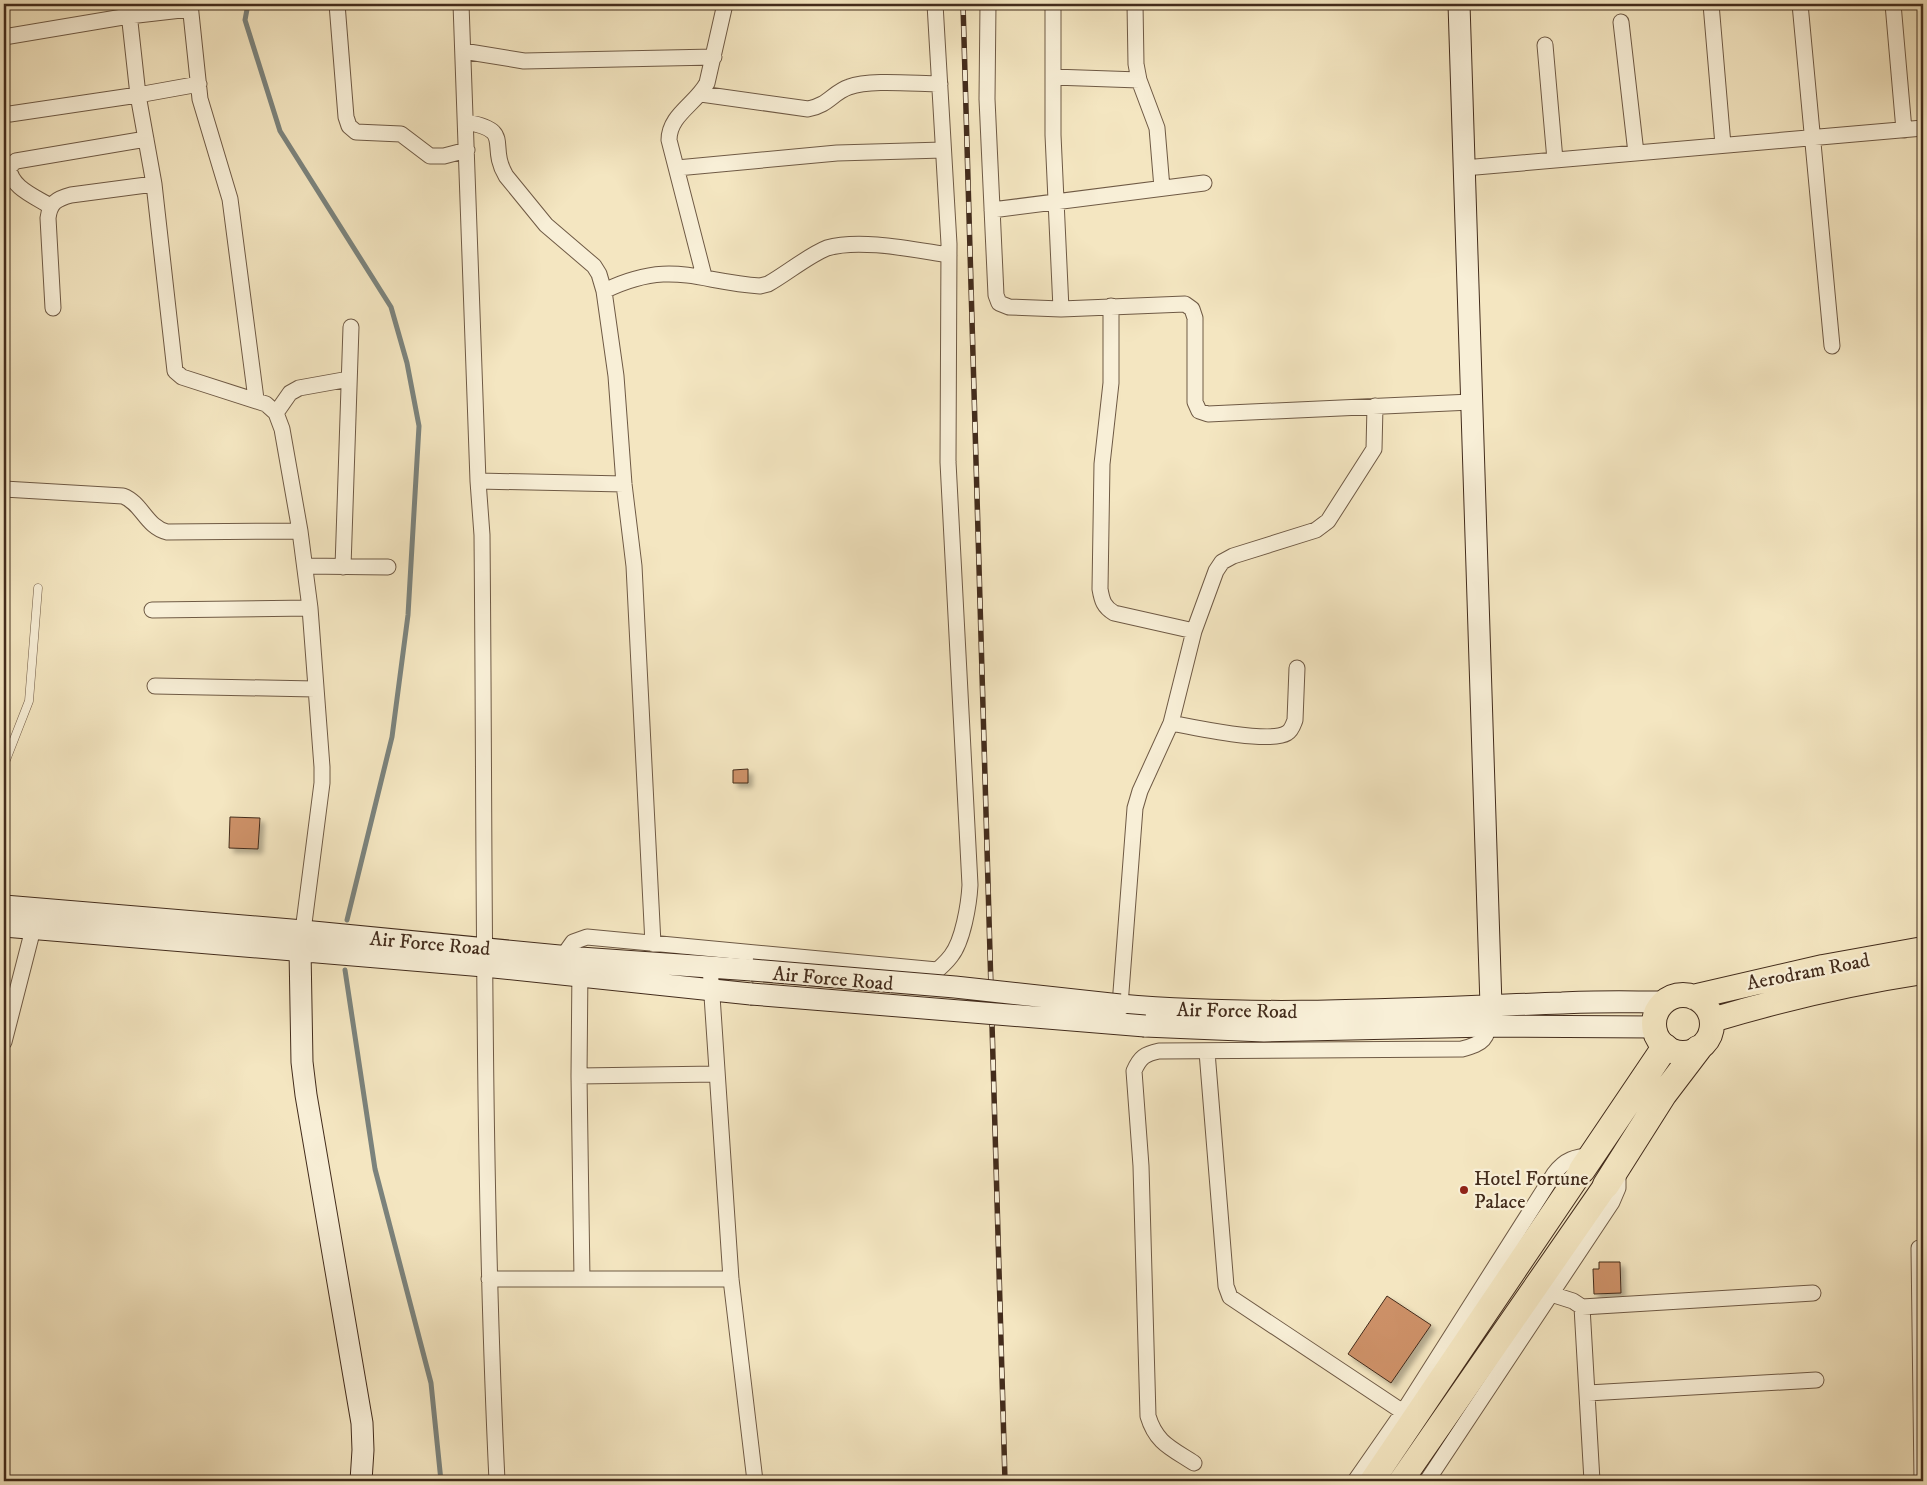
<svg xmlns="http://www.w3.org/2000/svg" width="1927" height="1485" viewBox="0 0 1927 1485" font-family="'IM FELL DW Pica',serif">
  <defs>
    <filter id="shadow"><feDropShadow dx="4.5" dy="4.5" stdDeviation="2.5" flood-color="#0004"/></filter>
  </defs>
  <rect width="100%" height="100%" fill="#f4e6c1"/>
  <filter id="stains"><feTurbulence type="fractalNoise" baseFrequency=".004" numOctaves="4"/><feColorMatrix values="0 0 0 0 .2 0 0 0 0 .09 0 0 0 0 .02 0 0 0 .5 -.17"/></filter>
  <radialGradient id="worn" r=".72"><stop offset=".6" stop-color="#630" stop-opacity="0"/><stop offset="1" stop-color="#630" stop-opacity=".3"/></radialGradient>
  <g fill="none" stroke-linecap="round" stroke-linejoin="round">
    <path stroke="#7b837d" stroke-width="5" d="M 248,4 L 245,20 L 280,131 L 391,307 L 407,363 L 419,426 L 408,615 L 392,737 L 347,920
      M 345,970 L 375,1169 L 431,1383 L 441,1481"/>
  </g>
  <path fill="#cd9167" stroke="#432c1c" filter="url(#shadow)" d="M 748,769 L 748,783 L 733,783 L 733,770 Z
    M 230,817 L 260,818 L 258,849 L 229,848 Z
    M 1599,1262 L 1620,1262 L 1621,1293 L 1594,1294 L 1593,1269 L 1599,1269 Z
    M 1387,1296 L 1431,1325 L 1391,1383 L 1348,1354 Z"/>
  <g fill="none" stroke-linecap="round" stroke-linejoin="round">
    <g stroke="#6f5a45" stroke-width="9">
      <path id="lane" d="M 4,765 L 29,701 L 38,588"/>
    </g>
    <g stroke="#6f5a45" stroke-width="17">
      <path id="street" d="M 128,4 L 138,95 L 154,184 L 175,371 L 182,377 L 266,404 L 276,413 L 282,429 L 300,531 L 310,608 L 322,767 L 322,783 L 303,931
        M 190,4 L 200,99 L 230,199 L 256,399
        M 337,4 L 346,117 L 349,126 L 356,132 L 401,134 L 430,156 L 444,156 L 467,150
        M 461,4 L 478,481 L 482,535 C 485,850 482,1166 497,1481
        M 988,4 L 987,99 L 996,295 L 999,303 L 1009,307 L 1061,309 L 1185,304 L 1192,309 L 1195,318 L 1195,402 L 1199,411 L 1208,414 L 1471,402
        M 1053,4 L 1053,135 L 1061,309
        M 1135,4 L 1136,64 L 1139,80 L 1157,128 L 1162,188
        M 1711,4 L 1723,145
        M 1800,4 L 1832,346
        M 1893,4 L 1904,130
        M 1621,22 L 1636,153
        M 4,37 L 129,16 L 190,9
        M 1545,45 L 1555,160
        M 463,51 L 524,61 L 714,57
        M 1053,77 L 1139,80
        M 701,94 L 808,109 C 829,105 832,93 849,87 C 870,79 916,84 940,84
        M 10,114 L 138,95 L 199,84
        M 466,122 C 515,131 487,144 506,176 L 546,225 L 594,266 L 599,274 L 604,291 L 616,376 L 624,484 L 634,566 L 653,944
        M 677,168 L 837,153 L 943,150
        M 1464,168 L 1923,128
        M 50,206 C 34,196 10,187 9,167 L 16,161 L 146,139
        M 992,210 L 1204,183
        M 704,276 L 669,140 C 669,115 696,104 707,83 L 725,4
        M 604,291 C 670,259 695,281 760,286 L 768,284 C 786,274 809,255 827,248 C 860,238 915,250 949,255
        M 1111,306 L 1111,383 L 1102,464 L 1100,589 C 1102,601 1104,607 1114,613 L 1194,631
        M 53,308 L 48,218 C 50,203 56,199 71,195 L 154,184
        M 276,413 L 290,393 L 299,388 L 349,379
        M 478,481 L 624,484
        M 4,489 L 123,496 C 142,503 146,527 167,532 L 300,531
        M 305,566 L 388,567
        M 343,567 L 351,327
        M 152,610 L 310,608
        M 155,686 L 315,689
        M 1171,723 C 1192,727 1270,744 1287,733 C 1292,730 1293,725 1295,720 L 1297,668
        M 563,956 L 573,942 L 587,937 L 937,970
        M 580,966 L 579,1076 L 582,1279
        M 710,966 L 731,1279 L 755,1481
        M 920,985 C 930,976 943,967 951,956 C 963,941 969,904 970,885 L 948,462 L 949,244 L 935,4
        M 1120,1005 L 1135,808 L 1140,791 L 1171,723 L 1194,631 L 1216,571 L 1222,562 L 1233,556 L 1316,530 L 1328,521 L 1374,449 L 1375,406
        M 4,1042 L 33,929
        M 1207,1052 L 1226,1286 L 1230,1297 L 1403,1412
        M 579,1076 L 717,1074
        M 1919,1248 L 1922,1481
        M 489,1279 L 731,1279
        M 1551,1294 L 1573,1301 L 1582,1307 L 1592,1481
        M 1582,1307 L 1813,1293
        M 1588,1393 L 1816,1380
        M 1194,1463 C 1171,1448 1156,1443 1148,1416 L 1141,1166 L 1134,1071 C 1140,1057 1145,1054 1159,1051 L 1462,1049 C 1484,1043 1487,1040 1490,1017
        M 1355,1481 L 1403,1412 L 1554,1174 C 1565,1159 1575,1157 1593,1155
        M 1427,1481 L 1612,1202 L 1618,1188 L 1618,1175"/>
    </g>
    <g stroke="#432c1c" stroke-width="23">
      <path id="secondary" d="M 1459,4 L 1491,1006
        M 4,906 L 303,931 L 580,958 L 752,970
        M 4,926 L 484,966 L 751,994
        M 300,950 L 302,1062 L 306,1095 L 362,1423 L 363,1450 L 361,1481
        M 1120,1005 C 1267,1018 1415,1008 1562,1003 C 1596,1001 1630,1002 1664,1002
        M 1145,1026 L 1264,1031 L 1489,1026 L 1654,1027"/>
    </g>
    <g stroke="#432c1c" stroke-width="26">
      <path id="primary" d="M1654 1024a29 29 0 1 1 58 0a29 29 0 1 1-58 0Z
        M 1693,997 L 1823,967 L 1923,949
        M 1712,1020 C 1782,999 1851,983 1923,972
        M 1372,1481 L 1582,1170
        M 1401,1481 L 1606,1185"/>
    </g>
    <g stroke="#432c1c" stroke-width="28">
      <path id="highway" d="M 1582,1170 L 1665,1047
        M 1606,1185 L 1663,1095 L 1698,1049"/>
    </g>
    <use href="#lane" stroke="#f8efd7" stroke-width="8"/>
    <use href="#street" stroke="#f8efd7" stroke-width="15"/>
    <use href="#secondary" stroke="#f8efd7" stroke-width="21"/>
    <use href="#primary" stroke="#f4e6c1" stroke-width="24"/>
    <use href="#highway" stroke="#f4e6c1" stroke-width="26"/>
    <g stroke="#432c1c" stroke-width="5.5">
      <path id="rail" d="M 963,4 L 1005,1481"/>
    </g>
    <use href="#rail" stroke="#f8efd7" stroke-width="4" stroke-dasharray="11" stroke-linecap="butt"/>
    <g stroke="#432c1c" stroke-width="23" stroke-linecap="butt">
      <path id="secondary-bridge" d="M 752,970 L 955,987 L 1120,1005
        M 751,994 L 1145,1026"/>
    </g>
    <use href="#secondary-bridge" stroke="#f8efd7" stroke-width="21"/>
  </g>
  <circle fill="#8f2418" stroke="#f8efd7" stroke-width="2" cx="1464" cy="1190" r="5"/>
  <g text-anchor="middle" stroke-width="4.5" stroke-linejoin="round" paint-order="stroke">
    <g font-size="20" fill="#432c1c" stroke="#f8efd7">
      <text transform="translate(430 943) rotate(5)" y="7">Air Force Road</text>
      <text transform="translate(1808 971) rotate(-11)" y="7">Aerodram Road</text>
      <text transform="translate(833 978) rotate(5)" y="7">Air Force Road</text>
      <text transform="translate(1237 1010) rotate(1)" y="7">Air Force Road</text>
    </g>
    <g font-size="20" fill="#432c1c" stroke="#f8efd7" text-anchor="start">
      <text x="1474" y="1185">Hotel Fortune<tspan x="1474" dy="23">Palace</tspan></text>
    </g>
  </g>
  <rect width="1927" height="1485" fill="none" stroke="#f4e6c1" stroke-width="20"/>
  <rect x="5" y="5" width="1917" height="1475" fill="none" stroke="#432c1c" stroke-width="2.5"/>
  <rect x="10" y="10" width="1907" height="1465" fill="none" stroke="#432c1c"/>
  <rect width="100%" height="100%" filter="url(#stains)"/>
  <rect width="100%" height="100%" fill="url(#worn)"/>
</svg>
